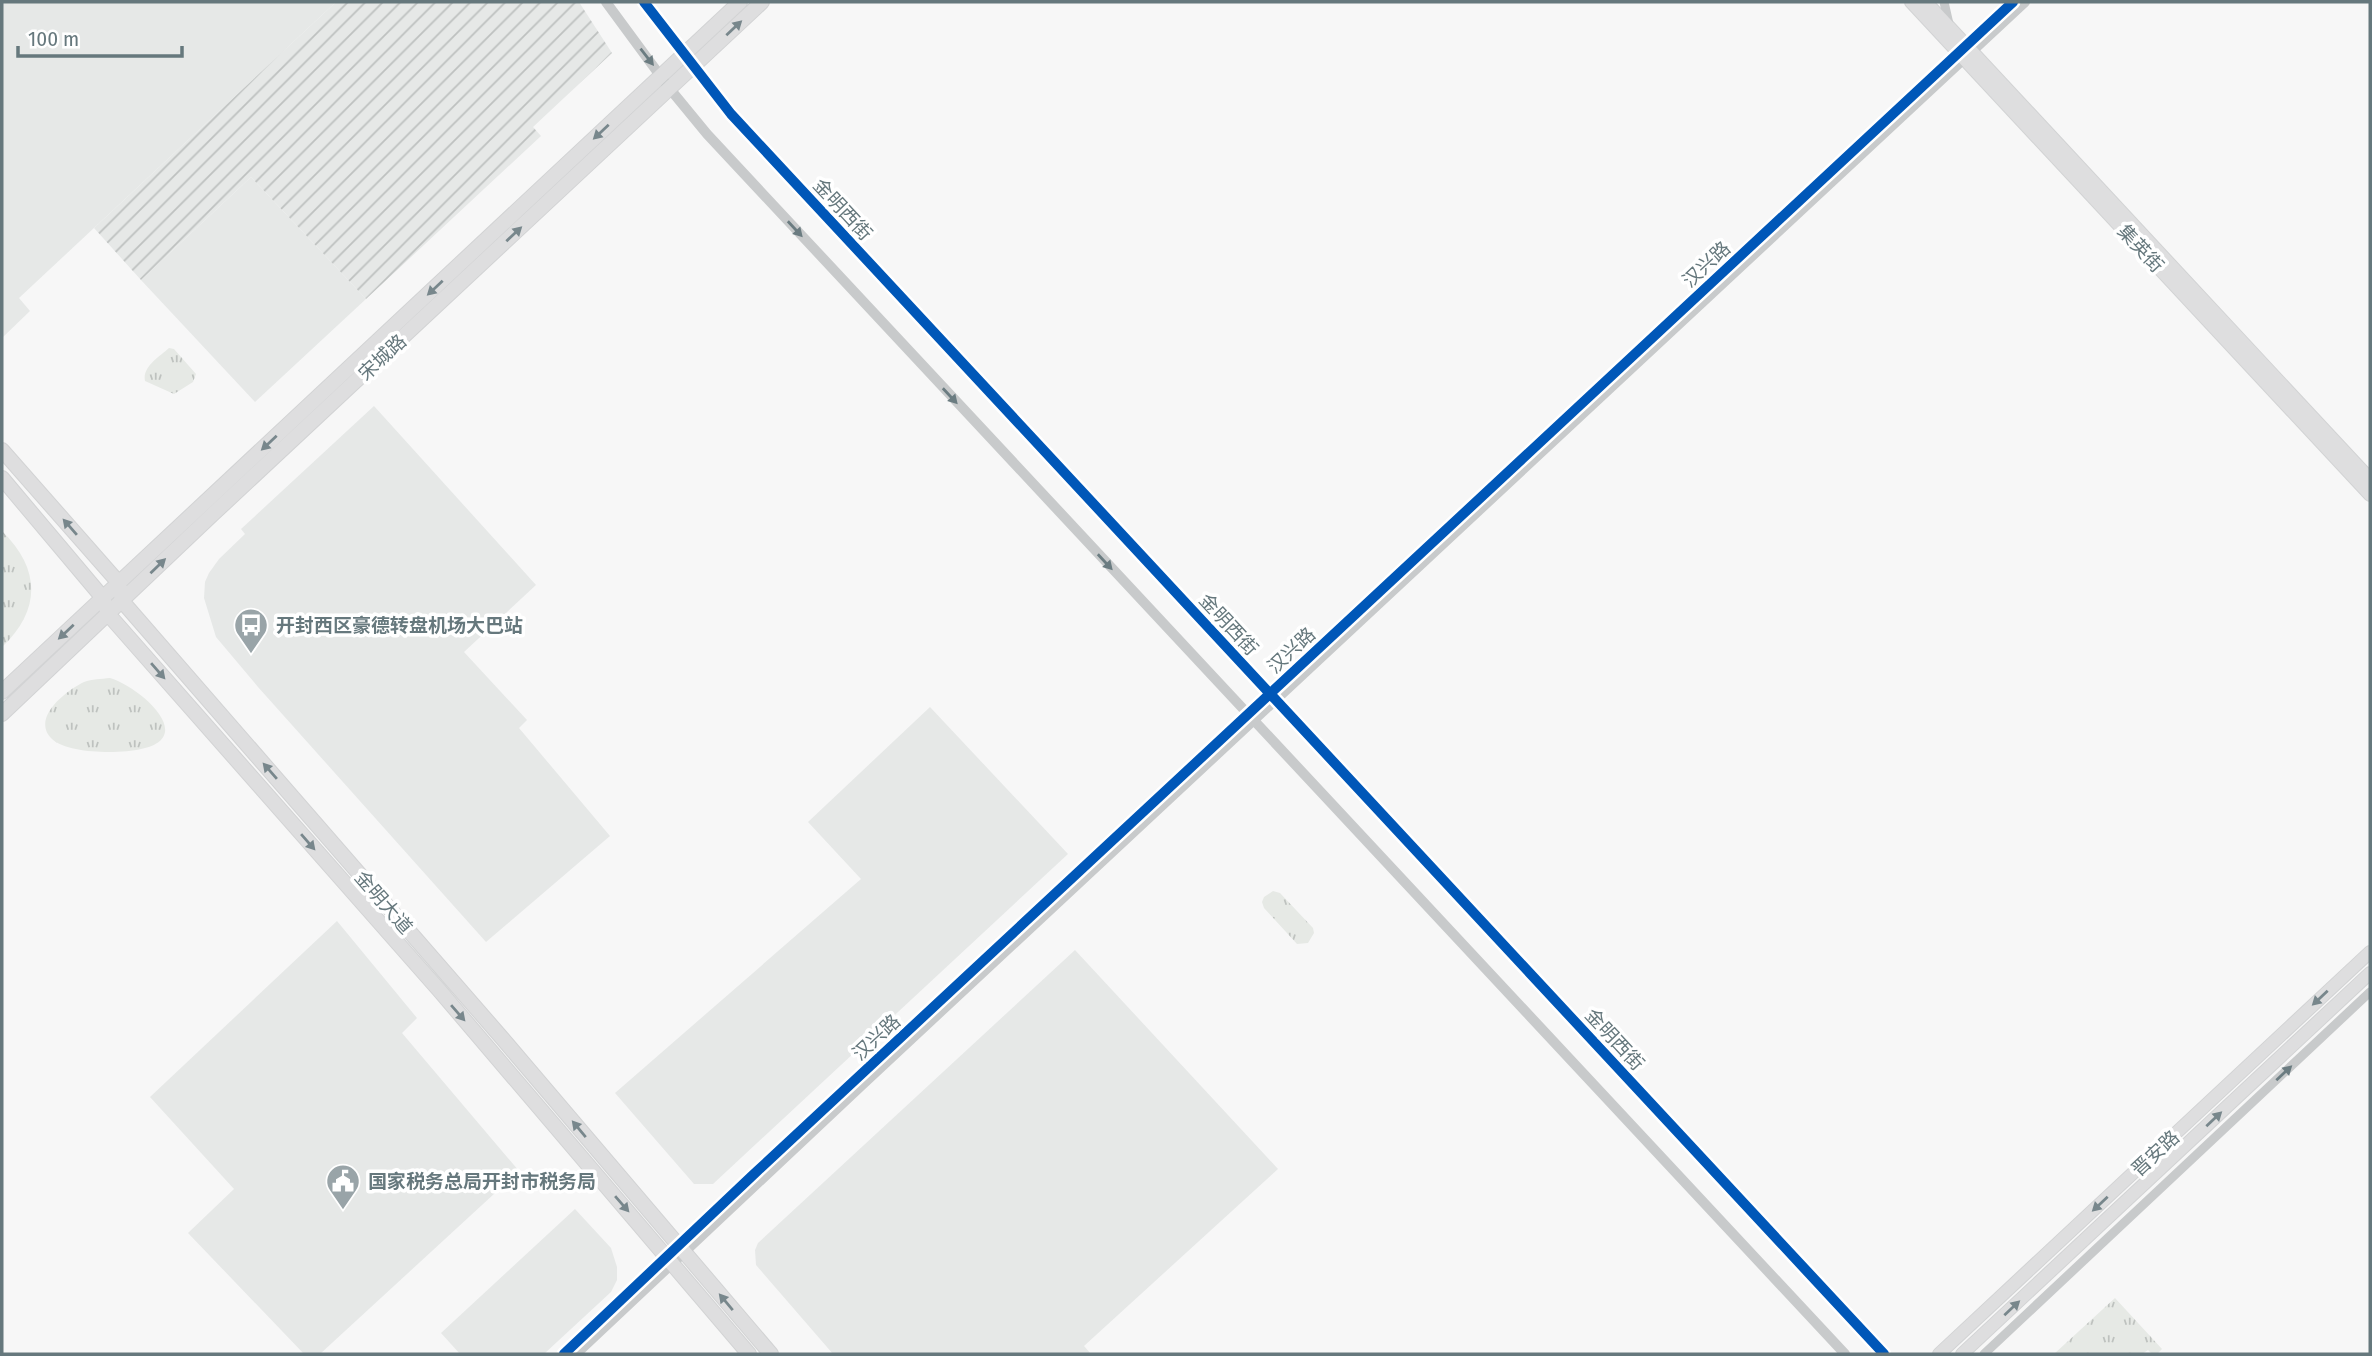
<svg xmlns="http://www.w3.org/2000/svg" width="2372" height="1356" viewBox="0 0 2372 1356" font-family="'Fira Sans Condensed','Noto Sans SC',sans-serif">
  <defs>
    <pattern id="industrial-furrows" width="10" height="10" patternUnits="userSpaceOnUse" patternTransform="scale(1.75)"><rect width="10" height="10" fill="#e6e8e7"/><path d="M-1 1l2-2M0 10L10 0M9 11l2-2" fill="none" stroke="#bec1c0"/></pattern>
    <pattern id="grass-tufts" width="24" height="20" patternUnits="userSpaceOnUse" patternTransform="scale(1.75)"><rect width="24" height="20" fill="#e6e9e5"/><path d="M3 7l-1-3M5 7V3M7 7l1-3M15 17l-1-3M17 17v-4M19 17l1-3" fill="none" stroke="#bec2bf"/></pattern>
  </defs>
  <rect width="100%" height="100%" fill="#f7f7f7"/>
  <path fill="#e6e8e7" d="M 2,2 L 336,2 L 19,298 L 30,311 L 2,338 Z
    M 251,177 L 366,299 L 255,402 L 141,280 Z
    M 374,406 L 536,585 L 464,652 L 527,720 L 519,728 L 610,836 L 486,942 L 258,687 L 216,637 L 204,598 L 205,582 L 209,573 L 219,559 L 245,534 L 241,529 Z
    M 930,707 L 1068,854 L 713,1184 L 694,1184 L 615,1093 L 861,879 L 808,822 Z
    M 337,921 L 417,1018 L 402,1033 L 519,1171 L 320,1354 L 304,1354 L 188,1233 L 234,1189 L 150,1097 Z
    M 1075,950 L 1278,1169 L 1084,1346 L 1091,1354 L 833,1354 L 756,1265 L 755,1250 L 758,1243 Z
    M 575,1209 L 611,1248 L 617,1267 L 617,1280 L 611,1292 L 544,1354 L 460,1354 L 441,1333 Z"/>
  <path fill="url(#industrial-furrows)" d="M 336,2 L 579,2 L 612,53 L 533,127 L 541,136 L 366,299 L 251,177 L 141,280 L 94,228 Z"/>
  <path fill="url(#grass-tufts)" d="M 169,348 L 174,349 L 196,374 L 193,382 L 174,394 L 145,381 C 142,367 159,357 169,348 Z
    M 2,531 C 41,569 41,610 2,647 Z
    M 110,678 C 138,686 199,737 141,749 C 120,754 68,754 52,739 C 30,718 67,690 84,682 C 92,679 101,679 110,678 Z
    M 1273,891 L 1280,893 L 1313,928 L 1314,933 L 1308,943 L 1297,944 L 1264,908 L 1262,902 L 1264,897 Z
    M 2115,1298 L 2162,1349 L 2157,1354 L 2152,1354 L 2148,1350 L 2142,1354 L 2054,1354 Z"/>
  <g fill="none" stroke-linecap="round" stroke-linejoin="round">
    <g stroke="#d2d3d4" stroke-width="14">
      <path id="secondary" d="M 1911,2 L 2370,495
        M 1926,2 L 2370,479
        M 1939,1354 L 2370,952
        M 1962,1354 L 2370,973"/>
    </g>
    <g stroke="#d2d3d4" stroke-width="16">
      <path id="primary" d="M 2,450 L 119,583 L 122,601 L 502,1038 L 771,1354
        M 2,478 L 103,598 L 108,614 L 439,990 L 749,1354
        M 2,692 L 740,2
        M 2,714 L 213,514 L 762,2"/>
    </g>
    <path stroke="#c8cacb" stroke-width="9" d="M 1944,2 L 1949,24
      M 1984,1354 L 2370,992"/>
    <path stroke="#c8cacb" stroke-width="10" d="M 606,2 L 670,89 L 707,134 L 1845,1354
      M 644,2 L 731,114 L 1884,1354
      M 564,1354 L 753,1175 L 2013,2
      M 576,1354 L 862,1085 L 2025,2"/>
    <use href="#secondary" stroke="#dededf" stroke-width="12"/>
    <use href="#primary" stroke="#dededf" stroke-width="14"/>
    <g stroke="#fff" stroke-width="15">
      <path id="cycleway" d="M 644,2 L 731,114 L 1884,1354
        M 564,1354 L 753,1175 L 2013,2"/>
    </g>
    <use href="#cycleway" stroke="#0057b8" stroke-width="10"/>
  </g>
  <defs><path id="oneway-solid" d="M-6-.8H1V-3.2L6.5 0L1 3.2V.8H-6Z" transform="scale(1.75)"/></defs>
  <g fill="#78878c">
    <use href="#oneway-solid" transform="translate(734 28) rotate(-43)"/>
    <use href="#oneway-solid" transform="translate(601 132) rotate(137)"/>
    <use href="#oneway-solid" transform="translate(514 234) rotate(-43)"/>
    <use href="#oneway-solid" transform="translate(435 288) rotate(137)"/>
    <use href="#oneway-solid" transform="translate(269 443) rotate(137)"/>
    <use href="#oneway-solid" transform="translate(70 527) rotate(-131)"/>
    <use href="#oneway-solid" transform="translate(158 566) rotate(-44)"/>
    <use href="#oneway-solid" transform="translate(66 632) rotate(137)"/>
    <use href="#oneway-solid" transform="translate(158 671) rotate(49)"/>
    <use href="#oneway-solid" transform="translate(270 771) rotate(-131)"/>
    <use href="#oneway-solid" transform="translate(308 842) rotate(49)"/>
    <use href="#oneway-solid" transform="translate(2320 998) rotate(137)"/>
    <use href="#oneway-solid" transform="translate(458 1013) rotate(49)"/>
    <use href="#oneway-solid" transform="translate(2214 1119) rotate(-43)"/>
    <use href="#oneway-solid" transform="translate(579 1129) rotate(-130)"/>
    <use href="#oneway-solid" transform="translate(622 1204) rotate(49)"/>
    <use href="#oneway-solid" transform="translate(2100 1204) rotate(137)"/>
    <use href="#oneway-solid" transform="translate(726 1302) rotate(-130)"/>
    <use href="#oneway-solid" transform="translate(2012 1308) rotate(-43)"/>
  </g>
  <g fill="#6b7c81">
    <use href="#oneway-solid" transform="translate(647 57) rotate(52)"/>
    <use href="#oneway-solid" transform="translate(795 229) rotate(47)"/>
    <use href="#oneway-solid" transform="translate(950 396) rotate(47)"/>
    <use href="#oneway-solid" transform="translate(1105 562) rotate(47)"/>
    <use href="#oneway-solid" transform="translate(2284 1073) rotate(-43)"/>
  </g>
  <defs>
    <g id="bus-pin" transform="scale(1.75)"><path d="M0 17L-7.5 6A9.5 9.5 0 1 1 7.5 6Z" fill="#99a4a8" stroke="#fff"/><path d="M-5-6H5V4H4V6H2V4H-2V6H-4V4H-5ZM-3.5-4V0h7V-4ZM-3.5 1.2v1.5H-2V1.2ZM2 1.2v1.5H3.5V1.2Z" fill="#fff"/></g>
    <g id="civic-pin" transform="scale(1.75)"><path d="M0 17L-7.5 6A9.5 9.5 0 1 1 7.5 6Z" fill="#99a4a8" stroke="#fff"/><path d="M-.6-6.5H3V-4.5H.6V-3L4-1V1h2V6H-6V1h2V-1L-.6-3ZM-1.2 2.5V6h2.4V2.5Z" fill="#fff"/></g>
  </defs>
  <g fill-rule="evenodd">
    <use href="#bus-pin" x="251" y="625"/>
    <use href="#civic-pin" x="343" y="1181"/>
  </g>
  <g text-anchor="middle" stroke-width="7" stroke-linejoin="round" paint-order="stroke">
    <g font-size="19" fill="#66787d" stroke="#fff">
      <text transform="translate(843 209) rotate(47)" y="7">金明西街</text>
      <text transform="translate(2141 248) rotate(47)" y="7">集英街</text>
      <text transform="translate(1706 264) rotate(-43)" y="7">汉兴路</text>
      <text transform="translate(382 357) rotate(-43)" y="7">宋城路</text>
      <text transform="translate(1229 624) rotate(47)" y="7">金明西街</text>
      <text transform="translate(1291 650) rotate(-43)" y="7">汉兴路</text>
      <text transform="translate(384 902) rotate(49)" y="7">金明大道</text>
      <text transform="translate(876 1037) rotate(-43)" y="7">汉兴路</text>
      <text transform="translate(1615 1039) rotate(47)" y="7">金明西街</text>
      <text transform="translate(2155 1153) rotate(-43)" y="7">晋安路</text>
    </g>
    <g font-size="19" font-weight="bold" fill="#66787d" stroke="#fff" text-anchor="start">
      <text x="276" y="632">开封西区豪德转盘机场大巴站</text>
      <text x="368" y="1188">国家税务总局开封市税务局</text>
    </g>
  </g>
  <rect width="2372" height="1356" fill="none" stroke="#66787d" stroke-width="7"/>
  <path d="M18 46v10h164v-10" fill="none" stroke="#66787d" stroke-width="3.5"/>
  <text x="28" y="46" font-size="21" fill="#66787d" stroke="#ffffff" stroke-width="5" paint-order="stroke">100 m</text>
</svg>
